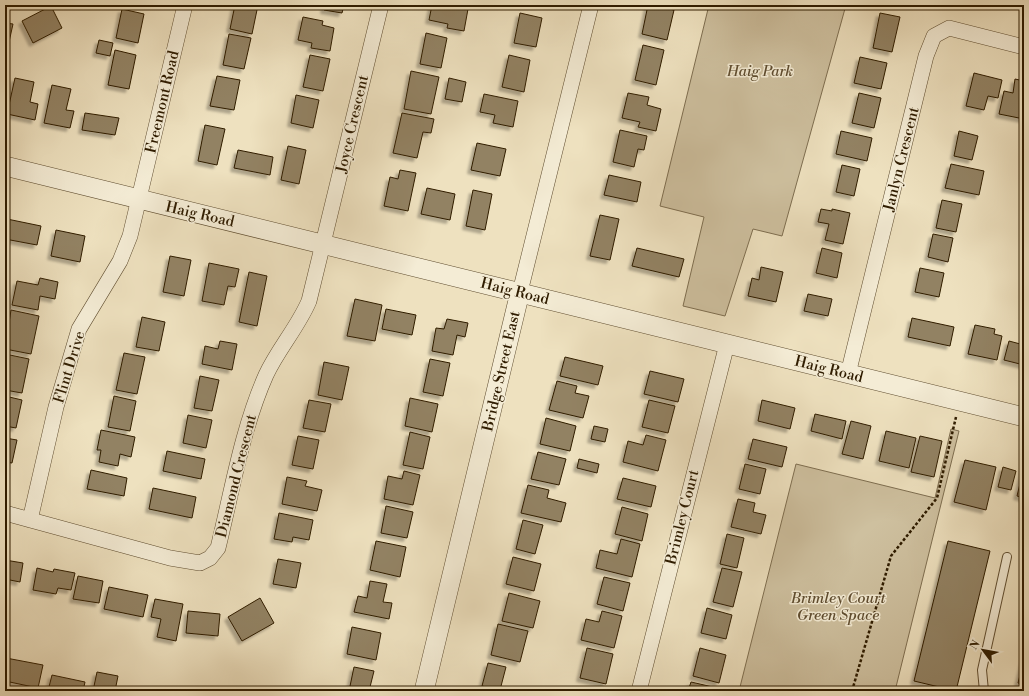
<svg xmlns="http://www.w3.org/2000/svg" width="1029" height="696" viewBox="0 0 1029 696" font-family="'Libre Bodoni',serif">
  <defs>
    <filter id="shadow"><feDropShadow dx="-3.5" dy="3.5" stdDeviation="1" flood-color="#0004"/></filter>
  </defs>
  <rect width="100%" height="100%" fill="#eee1bf"/>
  <filter id="stains"><feTurbulence type="fractalNoise" baseFrequency=".005" numOctaves="4"/><feColorMatrix values="0 0 0 0 .2 0 0 0 0 .09 0 0 0 0 .02 0 0 0 .5 -.17"/></filter>
  <radialGradient id="worn" r=".72"><stop offset=".6" stop-color="#630" stop-opacity="0"/><stop offset="1" stop-color="#630" stop-opacity=".3"/></radialGradient>
  <path fill="#cec09f" stroke="#7e6e50" d="M 709,5 L 846,5 L 782,236 L 753,229 L 725,316 L 683,306 L 704,217 L 660,206 Z
    M 951,429 L 959,431 L 895,691 L 739,691 L 796,464 L 935,498 Z"/>
  <path fill="#928263" stroke="#2f1c00" filter="url(#shadow)" d="M 235,5 L 258,5 L 252,34 L 230,29 Z
    M 325,5 L 344,5 L 342,13 L 324,10 Z
    M 432,5 L 455,5 L 468,9 L 464,31 L 447,28 L 448,24 L 429,20 Z
    M 648,5 L 674,10 L 667,40 L 642,34 Z
    M 51,6 L 62,28 L 33,43 L 22,21 Z
    M 122,9 L 144,14 L 138,43 L 116,38 Z
    M 520,13 L 542,18 L 536,47 L 514,43 Z
    M 880,13 L 900,17 L 892,52 L 873,48 Z
    M 303,17 L 323,21 L 322,25 L 334,28 L 330,51 L 311,48 L 312,43 L 298,40 Z
    M 5,23 L 13,24 L 9,42 L 5,41 Z
    M 426,33 L 447,38 L 441,68 L 420,64 Z
    M 229,34 L 251,38 L 244,69 L 223,65 Z
    M 99,40 L 113,43 L 110,56 L 96,53 Z
    M 643,45 L 664,50 L 656,85 L 635,80 Z
    M 115,50 L 136,55 L 129,89 L 108,85 Z
    M 310,55 L 330,59 L 323,91 L 303,87 Z
    M 509,55 L 530,60 L 524,92 L 502,87 Z
    M 860,57 L 887,63 L 881,89 L 854,83 Z
    M 411,71 L 439,77 L 431,114 L 404,109 Z
    M 974,73 L 1002,80 L 998,98 L 988,96 L 984,110 L 966,106 Z
    M 217,76 L 240,80 L 234,110 L 210,106 Z
    M 15,78 L 34,82 L 30,102 L 38,104 L 35,120 L 7,114 Z
    M 449,78 L 466,82 L 462,102 L 445,99 Z
    M 1015,79 L 1024,81 L 1024,119 L 999,114 L 1004,91 L 1013,93 Z
    M 52,85 L 71,89 L 66,110 L 74,111 L 70,128 L 44,123 Z
    M 628,93 L 649,97 L 647,105 L 661,109 L 656,131 L 638,127 L 640,122 L 622,118 Z
    M 859,93 L 881,98 L 874,128 L 852,123 Z
    M 484,94 L 518,101 L 513,127 L 493,123 L 495,115 L 480,112 Z
    M 296,95 L 319,100 L 313,128 L 291,123 Z
    M 85,113 L 119,118 L 115,135 L 82,130 Z
    M 402,113 L 434,119 L 431,133 L 423,132 L 417,158 L 393,153 Z
    M 205,125 L 225,129 L 217,165 L 198,161 Z
    M 620,130 L 647,136 L 644,150 L 638,149 L 634,167 L 613,162 Z
    M 841,131 L 872,138 L 867,161 L 836,154 Z
    M 959,131 L 978,136 L 972,160 L 954,156 Z
    M 477,143 L 506,149 L 500,176 L 471,170 Z
    M 288,146 L 306,150 L 299,184 L 281,180 Z
    M 238,150 L 273,157 L 270,175 L 234,168 Z
    M 951,164 L 984,171 L 979,195 L 945,188 Z
    M 842,165 L 860,169 L 854,196 L 836,192 Z
    M 400,170 L 416,173 L 408,211 L 384,206 L 390,177 L 398,179 Z
    M 609,175 L 641,182 L 637,202 L 604,195 Z
    M 427,188 L 455,194 L 450,220 L 421,214 Z
    M 473,190 L 492,194 L 485,230 L 466,226 Z
    M 942,200 L 962,204 L 956,232 L 936,228 Z
    M 821,209 L 832,211 L 832,209 L 850,213 L 843,244 L 825,240 L 829,224 L 818,222 Z
    M 600,215 L 619,219 L 610,260 L 590,256 Z
    M 7,219 L 41,226 L 37,245 L 5,239 Z
    M 56,230 L 85,236 L 80,262 L 51,256 Z
    M 933,234 L 953,238 L 948,262 L 928,257 Z
    M 637,248 L 684,259 L 679,277 L 632,266 Z
    M 822,248 L 842,253 L 837,278 L 816,273 Z
    M 170,256 L 191,260 L 184,296 L 163,292 Z
    M 209,263 L 239,269 L 235,287 L 228,286 L 224,305 L 202,301 Z
    M 761,267 L 783,272 L 776,302 L 748,296 L 752,278 L 759,280 Z
    M 920,268 L 944,273 L 939,297 L 915,292 Z
    M 249,272 L 267,276 L 257,326 L 239,322 Z
    M 40,278 L 58,282 L 55,299 L 40,296 L 38,310 L 12,305 L 17,281 L 38,285 Z
    M 808,294 L 832,299 L 828,316 L 804,311 Z
    M 355,299 L 382,305 L 375,341 L 347,336 Z
    M 386,309 L 416,315 L 412,335 L 382,329 Z
    M 11,310 L 39,316 L 31,354 L 5,349 Z
    M 142,317 L 165,322 L 159,351 L 136,347 Z
    M 912,318 L 954,327 L 950,346 L 908,337 Z
    M 447,319 L 468,323 L 465,337 L 457,335 L 453,355 L 432,351 L 436,328 L 444,329 Z
    M 975,325 L 995,329 L 994,334 L 1002,336 L 997,360 L 968,354 Z
    M 220,341 L 237,344 L 232,370 L 202,364 L 205,346 L 218,349 Z
    M 1009,341 L 1024,345 L 1024,365 L 1004,360 Z
    M 124,353 L 145,357 L 137,394 L 116,390 Z
    M 5,354 L 29,359 L 22,393 L 5,390 Z
    M 565,357 L 603,366 L 598,385 L 560,376 Z
    M 430,359 L 450,363 L 443,396 L 423,392 Z
    M 324,362 L 349,367 L 342,400 L 318,395 Z
    M 650,371 L 684,379 L 678,402 L 644,394 Z
    M 200,376 L 219,380 L 212,411 L 194,408 Z
    M 557,381 L 577,386 L 575,393 L 589,396 L 583,418 L 549,410 Z
    M 5,396 L 22,400 L 16,428 L 5,426 Z
    M 114,396 L 136,401 L 130,431 L 108,427 Z
    M 410,398 L 438,404 L 432,432 L 405,426 Z
    M 309,400 L 331,404 L 325,432 L 303,428 Z
    M 649,400 L 675,406 L 668,433 L 642,427 Z
    M 762,400 L 795,408 L 790,429 L 758,421 Z
    M 815,414 L 846,421 L 842,439 L 811,431 Z
    M 188,415 L 212,420 L 206,448 L 183,443 Z
    M 546,418 L 576,426 L 570,451 L 540,444 Z
    M 851,421 L 871,426 L 863,459 L 842,454 Z
    M 594,426 L 608,429 L 605,442 L 591,439 Z
    M 101,430 L 135,437 L 131,457 L 120,454 L 118,466 L 99,462 L 101,450 L 97,450 Z
    M 886,431 L 916,438 L 909,468 L 879,461 Z
    M 410,432 L 430,437 L 423,469 L 403,465 Z
    M 646,435 L 666,440 L 658,471 L 623,462 L 628,441 L 643,445 Z
    M 298,436 L 319,440 L 313,469 L 292,465 Z
    M 920,436 L 942,441 L 934,477 L 911,472 Z
    M 5,438 L 17,440 L 12,463 L 5,462 Z
    M 753,439 L 787,447 L 782,467 L 748,459 Z
    M 167,451 L 205,459 L 201,479 L 163,471 Z
    M 538,452 L 566,459 L 559,485 L 531,479 Z
    M 579,459 L 599,464 L 597,473 L 577,468 Z
    M 965,460 L 996,467 L 986,510 L 954,502 Z
    M 745,464 L 766,469 L 760,494 L 739,489 Z
    M 1003,467 L 1016,471 L 1011,490 L 998,487 Z
    M 1024,467 L 1024,498 L 1017,496 Z
    M 91,470 L 127,478 L 124,496 L 87,489 Z
    M 404,471 L 420,475 L 413,505 L 384,499 L 388,476 L 402,479 Z
    M 287,477 L 307,481 L 305,486 L 322,490 L 317,511 L 282,504 Z
    M 623,478 L 656,486 L 651,507 L 617,499 Z
    M 528,485 L 549,490 L 547,498 L 566,503 L 561,522 L 521,513 Z
    M 153,488 L 196,497 L 192,518 L 149,509 Z
    M 738,499 L 755,503 L 753,512 L 766,515 L 761,534 L 731,527 Z
    M 386,506 L 413,512 L 407,538 L 381,533 Z
    M 622,507 L 648,514 L 642,541 L 615,534 Z
    M 279,513 L 313,520 L 309,540 L 293,537 L 292,542 L 274,539 Z
    M 523,520 L 543,525 L 535,554 L 516,549 Z
    M 727,534 L 744,538 L 737,568 L 720,564 Z
    M 621,539 L 640,544 L 632,577 L 596,568 L 600,550 L 617,554 Z
    M 376,541 L 406,547 L 400,577 L 370,570 Z
    M 948,541 L 990,551 L 956,691 L 914,681 Z
    M 513,557 L 541,564 L 534,591 L 506,584 Z
    M 278,559 L 301,563 L 296,588 L 273,584 Z
    M 5,560 L 23,563 L 20,582 L 5,579 Z
    M 37,568 L 53,572 L 54,569 L 75,573 L 71,590 L 58,588 L 56,594 L 33,590 Z
    M 722,568 L 742,572 L 733,607 L 713,602 Z
    M 78,576 L 103,581 L 99,603 L 73,599 Z
    M 604,577 L 630,583 L 623,611 L 597,604 Z
    M 370,581 L 387,584 L 383,602 L 392,603 L 389,619 L 354,612 L 358,596 L 367,598 Z
    M 109,587 L 148,595 L 143,617 L 104,609 Z
    M 509,593 L 540,601 L 533,628 L 502,621 Z
    M 260,598 L 274,623 L 242,641 L 228,617 Z
    M 155,599 L 183,604 L 176,641 L 157,637 L 161,619 L 151,617 Z
    M 707,608 L 732,615 L 726,639 L 701,633 Z
    M 188,611 L 220,614 L 218,636 L 186,633 Z
    M 602,611 L 622,616 L 614,648 L 581,640 L 586,619 L 599,622 Z
    M 498,624 L 528,631 L 520,662 L 491,655 Z
    M 352,627 L 381,633 L 376,660 L 347,654 Z
    M 587,648 L 613,654 L 606,684 L 580,678 Z
    M 700,648 L 726,655 L 719,683 L 693,676 Z
    M 6,658 L 43,665 L 38,688 L 5,681 Z
    M 1024,659 L 1024,685 L 1018,683 Z
    M 488,663 L 506,667 L 500,690 L 482,686 Z
    M 354,667 L 374,671 L 369,691 L 349,691 Z
    M 97,672 L 118,676 L 115,691 L 93,691 Z
    M 52,675 L 85,682 L 83,691 L 48,691 Z
    M 691,682 L 726,690 L 726,691 L 688,691 Z"/>
  <g fill="none" stroke-linecap="round" stroke-linejoin="round">
    <g stroke="#5f4d30" stroke-width="10">
      <path id="service" d="M 984,691 L 982,670 L 1007,557"/>
    </g>
    <g stroke="#5f4d30" stroke-width="16">
      <path id="minor" d="M 520,292 L 591,5
        M 848,374 L 926,56 L 934,36 L 949,28 L 1024,47
        M 5,513 L 170,558 L 200,563 L 210,558 L 218,548 C 232,491 242,429 266,375 C 278,349 298,327 309,301 L 381,5
        M 30,520 L 56,407 L 79,329 L 120,261 L 130,236 L 185,5
        M 639,691 L 727,344"/>
    </g>
    <g stroke="#5f4d30" stroke-width="20">
      <path id="tertiary" d="M 5,166 L 1024,417
        M 424,691 L 520,292"/>
    </g>
    <path stroke="#2f1c00" stroke-width="2.5" stroke-dasharray="3 2" stroke-linecap="butt" d="M 852,691 L 891,556 L 937,498 L 956,417"/>
    <use href="#service" stroke="#f4ecd5" stroke-width="8"/>
    <use href="#minor" stroke="#f4ecd5" stroke-width="15"/>
    <use href="#tertiary" stroke="#f4ecd5" stroke-width="19"/>
  </g>
  <g text-anchor="middle" stroke-width="3" stroke-linejoin="round" paint-order="stroke">
    <g font-size="15" font-style="italic" fill="#5f4d30" stroke="#f4ecd5">
      <text x="760" y="76">Haig Park</text>
      <text x="838" y="603">Brimley Court<tspan x="838" dy="17">Green Space</tspan></text>
    </g>
    <g font-size="15" fill="#2f1c00" stroke="#f4ecd5">
      <text transform="translate(162 102) rotate(-77)" y="5">Freemont Road</text>
      <text transform="translate(352 124) rotate(-77)" y="5">Joyce Crescent</text>
      <text transform="translate(901 159) rotate(-76)" y="5">Janlyn Crescent</text>
      <text transform="translate(200 214) rotate(13)" y="5">Haig Road</text>
      <text transform="translate(515 291) rotate(14)" y="5">Haig Road</text>
      <text transform="translate(69 367) rotate(-73)" y="5">Flint Drive</text>
      <text transform="translate(829 369) rotate(14)" y="5">Haig Road</text>
      <text transform="translate(501 371) rotate(-77)" y="5">Bridge Street East</text>
      <text transform="translate(236 476) rotate(-76)" y="5">Diamond Crescent</text>
      <text transform="translate(682 517) rotate(-76)" y="5">Brimley Court</text>
    </g>
  </g>
  <rect width="1029" height="696" fill="none" stroke="#eee1bf" stroke-width="20"/>
  <rect x="6" y="6" width="1017" height="684" fill="none" stroke="#2f1c00" stroke-width="2"/>
  <rect x="10" y="10" width="1009" height="676" fill="none" stroke="#2f1c00"/>
  <g transform="translate(983 650) rotate(302)" stroke="#f4ecd5" stroke-width="3" paint-order="stroke">
  <path d="M0-3L7 15L0 10L-7 15Z" fill="#2f1c00"/>
  <text y="-6" font-size="11" font-weight="bold" text-anchor="middle" fill="#2f1c00">N</text>
  </g>
  <rect width="100%" height="100%" filter="url(#stains)"/>
  <rect width="100%" height="100%" fill="url(#worn)"/>
</svg>
